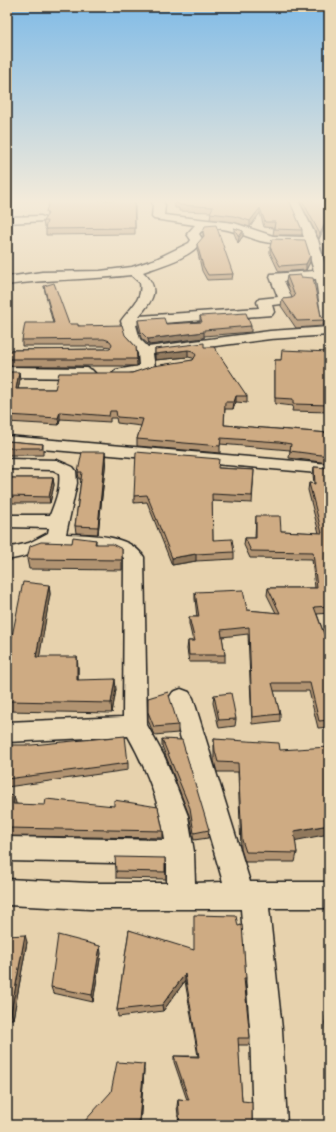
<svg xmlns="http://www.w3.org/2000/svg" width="336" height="1132" viewBox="0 0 336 1132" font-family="'Comic Neue',sans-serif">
  <rect width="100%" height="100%" fill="#e7d2ad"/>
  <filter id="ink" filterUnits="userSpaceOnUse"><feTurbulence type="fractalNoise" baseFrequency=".025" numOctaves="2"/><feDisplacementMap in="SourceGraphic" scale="8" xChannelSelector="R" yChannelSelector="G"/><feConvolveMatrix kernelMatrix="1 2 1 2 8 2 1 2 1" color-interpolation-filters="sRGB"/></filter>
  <g filter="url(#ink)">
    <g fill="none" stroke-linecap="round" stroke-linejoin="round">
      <g stroke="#1c1c1c" stroke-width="3">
        <path id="minor" d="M 151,200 L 162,200 L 165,205 L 164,215 L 234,223 L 273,236 L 304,237 L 287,200 L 298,200 L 318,240 L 328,275 L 329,326 L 324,325 L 322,322 L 316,279 L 284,281 L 293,300 L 291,303 L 272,305 L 274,312 L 272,315 L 136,325 L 140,339 L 148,347 L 270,331 L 329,327 L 329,335 L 270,339 L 153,354 L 155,367 L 150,373 L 121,378 L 116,376 L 113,373 L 116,370 L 139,366 L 138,353 L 126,340 L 121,321 C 130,308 143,300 140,283 L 131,275 C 90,280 48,279 7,285 L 7,277 L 42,272 L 100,271 L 132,267 L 156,259 L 189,243 L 191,240 L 187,234 L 195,225 L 154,219 L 152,217 L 153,205 ZM 215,228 C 232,229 244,236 260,241 C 275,245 291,244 306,244 L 314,271 L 271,274 L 270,277 L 278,297 L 259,299 L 257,302 L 259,308 L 139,316 C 153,300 161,289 143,272 C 163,265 191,258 203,240 L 199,234 C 204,227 209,230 215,228 Z
          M 41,216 L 47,219 L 45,221 L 7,223 L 7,217 Z
          M 7,367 L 87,368 L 92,370 L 95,373 L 92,376 L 87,378 L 7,377 Z
          M 7,436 L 329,464 L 329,474 L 7,446 Z
          M 7,459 L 57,460 L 73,467 L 76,471 L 77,483 L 66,534 C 91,535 129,534 144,557 L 147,725 L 165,758 L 188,816 L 194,852 L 195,883 L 223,882 L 169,698 L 173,692 L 181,689 L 189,692 L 193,698 L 250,882 L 329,882 L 329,908 L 269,908 L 282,1029 L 287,1125 L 253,1125 L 250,1029 L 241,909 L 90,909 L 7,905 L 7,879 L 90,883 L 167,883 L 167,864 L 7,861 L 7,837 L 165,840 C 160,803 146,768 128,736 L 7,742 L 7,722 L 123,717 L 124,558 C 116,550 66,542 55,546 C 39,552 24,557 7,560 L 7,548 L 29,543 L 48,533 L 49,528 L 7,527 L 7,515 L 50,515 C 55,502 61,488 59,473 L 53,470 L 7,469 Z"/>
      </g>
      <use href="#minor" fill="#ecdab7" fill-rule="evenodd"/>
    </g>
    <path fill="#b19371" stroke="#1c1c1c" d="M 135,200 L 135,234 L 46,235 L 46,227 L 44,227 L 43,221 L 47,216 L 46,211 Z
      M 174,200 L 289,200 L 302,230 L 302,235 L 273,235 L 274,228 L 264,227 L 260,213 L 250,227 L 234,222 L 210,219 L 211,212 L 179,211 L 179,208 L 175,208 Z
      M 299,200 L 329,200 L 329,218 L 319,239 Z
      M 234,228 L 243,231 L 243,236 L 238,243 L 234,233 Z
      M 203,232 L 233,274 L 232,279 L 207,280 L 202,271 L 197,249 L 197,244 L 203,238 Z
      M 7,240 L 10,260 L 7,260 Z
      M 270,247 L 310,256 L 310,262 L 306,270 L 279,272 L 270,253 Z
      M 287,276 L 301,277 L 324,320 L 323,326 L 296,328 L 281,306 L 282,299 L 292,298 L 286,282 Z
      M 44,286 L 69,324 L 125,335 L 136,347 L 137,366 L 7,366 L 7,350 L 110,349 L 110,347 L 104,346 L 22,346 L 22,340 L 53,323 L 45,292 Z
      M 200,316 L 251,326 L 251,332 L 204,336 L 204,338 L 149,345 L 141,338 L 138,326 L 138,320 L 166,324 L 200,322 Z
      M 204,347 L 247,396 L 247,403 L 236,402 L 233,409 L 225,409 L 224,425 L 329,433 L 329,463 L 289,458 L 290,450 L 278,449 L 220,444 L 220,453 L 137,446 L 137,439 L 141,426 L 117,423 L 116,418 L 110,418 L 110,422 L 60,419 L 59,425 L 7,422 L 7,372 L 20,379 L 18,389 L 55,389 L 193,360 L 194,359 L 193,358 L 188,357 L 155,360 L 155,349 Z
      M 329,352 L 329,412 L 292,411 L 293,406 L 275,404 L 275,360 L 281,360 Z
      M 7,441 L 43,444 L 43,455 L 7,455 Z
      M 106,459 L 98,534 L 76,533 L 75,526 L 81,479 L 79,479 L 78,472 Z
      M 314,467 L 329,468 L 329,613 L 317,614 L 324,634 L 329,634 L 329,727 L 318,728 L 309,691 L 274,691 L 280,714 L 280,721 L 252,724 L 248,634 L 222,637 L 225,655 L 225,662 L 189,662 L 187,649 L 188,641 L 193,641 L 189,624 L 189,617 L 197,617 L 195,599 L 195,592 L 247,610 L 276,613 L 267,595 L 268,588 L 315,588 L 312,559 L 250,558 L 244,545 L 245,538 L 255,538 L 256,516 L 281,531 L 319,533 L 308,490 L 309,483 L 314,484 L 313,474 Z
      M 219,468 L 254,470 L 252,503 L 212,501 L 213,540 L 234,552 L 234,559 L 196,561 L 172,565 L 147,502 L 134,503 L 134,496 Z
      M 7,478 L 53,478 L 54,485 L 50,503 L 7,503 Z
      M 96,540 L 96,544 L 122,549 L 122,570 L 29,569 L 27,559 L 72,543 Z
      M 49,585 L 50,594 L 39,657 L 78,667 L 78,680 L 116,689 L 112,713 L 7,711 L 7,682 L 9,682 L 8,656 Z
      M 214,695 L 236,719 L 235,726 L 219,728 L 213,703 Z
      M 148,698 L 178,725 L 178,733 L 154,735 L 148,720 Z
      M 162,739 L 209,830 L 208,838 L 194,840 L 189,815 L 162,746 Z
      M 214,739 L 280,750 L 295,841 L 297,853 L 295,862 L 245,862 L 241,849 L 238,772 L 217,772 L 214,761 Z
      M 7,745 L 128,763 L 128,770 L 7,787 Z
      M 7,795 L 16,804 L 163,831 L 163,838 L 7,836 Z
      M 165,858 L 166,879 L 116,878 L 116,871 Z
      M 129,930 L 246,978 L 245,985 L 250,1038 L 249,1045 L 238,1045 L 242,1101 L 252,1125 L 179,1125 L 177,1106 L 178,1099 L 187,1100 L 174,1062 L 174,1056 L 198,1056 L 185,981 L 163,1011 L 118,1017 L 117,1010 Z
      M 7,936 L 27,942 L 13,1019 L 7,1019 Z
      M 101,953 L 93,1002 L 53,993 L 51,987 Z
      M 326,1016 L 329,1016 L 329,1044 L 325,1023 Z
      M 144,1070 L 140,1125 L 83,1125 L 83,1123 Z"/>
    <path fill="#90785c" stroke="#1c1c1c" d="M 260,208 L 260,213 L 250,227 L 250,221 Z
      M 329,214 L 329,218 L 319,239 L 320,234 Z
      M 243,231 L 243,236 L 238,243 L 239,237 Z
      M 310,256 L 310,262 L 306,270 L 306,264 Z
      M 204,332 L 204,338 L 149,345 L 148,339 Z
      M 188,350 L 188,357 L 155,360 L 155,354 Z
      M 19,372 L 20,379 L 17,395 L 16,389 Z
      M 236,396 L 236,402 L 233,409 L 234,402 Z
      M 60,412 L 60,419 L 59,425 L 58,418 Z
      M 105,452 L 106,459 L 98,534 L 98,527 Z
      M 53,478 L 54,485 L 50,503 L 49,497 Z
      M 196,554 L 196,561 L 172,565 L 172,558 Z
      M 49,585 L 50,594 L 38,666 L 36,657 Z
      M 77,657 L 78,667 L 78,690 L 77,680 Z
      M 115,679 L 116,689 L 112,713 L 111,703 Z
      M 14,796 L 16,803 L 15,811 L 13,804 Z
      M 329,825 L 329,834 L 293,841 L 294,831 Z
      M 25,935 L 27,942 L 13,1019 L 11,1012 Z
      M 100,946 L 101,953 L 93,1002 L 92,995 Z
      M 185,974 L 185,981 L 163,1011 L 162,1005 Z
      M 144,1064 L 144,1070 L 140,1125 L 139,1121 Z"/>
    <path fill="#ceab83" stroke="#1c1c1c" d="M 50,200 L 134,200 L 135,228 L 45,229 L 47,221 L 43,221 L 48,214 L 46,211 Z
      M 175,200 L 289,200 L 302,230 L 274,229 L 275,222 L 265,222 L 260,208 L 250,221 L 234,216 L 210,213 L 213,207 L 179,205 L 179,203 L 175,203 Z
      M 302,200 L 329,200 L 329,214 L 320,234 Z
      M 216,225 L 233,274 L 208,275 L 203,266 L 197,244 L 204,236 L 203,232 L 205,226 Z
      M 234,228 L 243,231 L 239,237 Z
      M 272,239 L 305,240 L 310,256 L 306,264 L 280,266 L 270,247 Z
      M 7,240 L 9,255 L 7,255 Z
      M 301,275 L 301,277 L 313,278 L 321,316 L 324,320 L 297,321 L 282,299 L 292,298 L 295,296 L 287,276 Z
      M 54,283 L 69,324 L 78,324 L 78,326 L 122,325 L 125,335 L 136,347 L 137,359 L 7,359 L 7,350 L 110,349 L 112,344 L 110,341 L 104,339 L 22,340 L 25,323 L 54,323 L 44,286 Z
      M 246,313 L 251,326 L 204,330 L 204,332 L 148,339 L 141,332 L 138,320 L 164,318 L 166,324 L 202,322 L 200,316 Z
      M 204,343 L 204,347 L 214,347 L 247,396 L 236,396 L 234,402 L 225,402 L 224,425 L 329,433 L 329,456 L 290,451 L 291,444 L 279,442 L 221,438 L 220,446 L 137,439 L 143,419 L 117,417 L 116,411 L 110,411 L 109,416 L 60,412 L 58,418 L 7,415 L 7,372 L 19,372 L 16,389 L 55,389 L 59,373 L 132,373 L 153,366 L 193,360 L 196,355 L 193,351 L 188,350 L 155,354 L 155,349 Z
      M 282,350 L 329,352 L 329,405 L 293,404 L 293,399 L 275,398 L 275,360 L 281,360 Z
      M 7,441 L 43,444 L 42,448 L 7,448 Z
      M 82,452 L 105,452 L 98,527 L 75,526 L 82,472 L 78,472 Z
      M 136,452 L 219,459 L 218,468 L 254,470 L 252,496 L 212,494 L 213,540 L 232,539 L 234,552 L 196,554 L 172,558 L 147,495 L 134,496 Z
      M 314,467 L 329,468 L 329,606 L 314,607 L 324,634 L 329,634 L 329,720 L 319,721 L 310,683 L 272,683 L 280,714 L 252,717 L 249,627 L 221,630 L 225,655 L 189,655 L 188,641 L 195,641 L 189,617 L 199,617 L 195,592 L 243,590 L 247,610 L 280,613 L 268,588 L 317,588 L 313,552 L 251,551 L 245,538 L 256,538 L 256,516 L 280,516 L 281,531 L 322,533 L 309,483 L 315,484 Z
      M 7,478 L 53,478 L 49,497 L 7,496 Z
      M 73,537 L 96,540 L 95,544 L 112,544 L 122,549 L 122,560 L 27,559 L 30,546 L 41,542 L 72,543 Z
      M 23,582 L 49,585 L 36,657 L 77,657 L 77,680 L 115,679 L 111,703 L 7,701 L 7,682 L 9,682 L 7,666 L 7,656 L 8,656 Z
      M 168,692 L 178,725 L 154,727 L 148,712 L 148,698 Z
      M 231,693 L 236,719 L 219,720 L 214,695 Z
      M 125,736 L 128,763 L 7,779 L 7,745 L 32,745 Z
      M 162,739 L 182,740 L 209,830 L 194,833 L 190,808 Z
      M 214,739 L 279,743 L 280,750 L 329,747 L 329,825 L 294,831 L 297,853 L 246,852 L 242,840 L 238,763 L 218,762 L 215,751 Z
      M 7,795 L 14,796 L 13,804 L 45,805 L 46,799 L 114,806 L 114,800 L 158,807 L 163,831 L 7,828 Z
      M 115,857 L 165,858 L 165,872 L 116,871 Z
      M 194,915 L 236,916 L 238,926 L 242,925 L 246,978 L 244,978 L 250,1038 L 238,1038 L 242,1101 L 252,1102 L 252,1125 L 180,1125 L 178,1099 L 189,1100 L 174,1056 L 199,1057 L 185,974 L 162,1005 L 117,1010 L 129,930 L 194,950 Z
      M 25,935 L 11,1012 L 7,1012 L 7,936 Z
      M 58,935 L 100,946 L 92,995 L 51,987 Z
      M 326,1016 L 329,1016 L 329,1029 Z
      M 117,1062 L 144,1064 L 139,1121 L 83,1123 L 111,1092 Z"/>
  </g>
  <linearGradient id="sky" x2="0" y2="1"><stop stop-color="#80bbe7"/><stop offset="0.56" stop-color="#f4ebda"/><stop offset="1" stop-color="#f4ebda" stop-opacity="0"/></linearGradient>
  <rect width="336" height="359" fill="url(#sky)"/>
  <rect width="336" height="1132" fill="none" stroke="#ecdab7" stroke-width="24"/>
  <rect x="12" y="12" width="312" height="1108" fill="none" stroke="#1c1c1c" stroke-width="1.5" filter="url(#ink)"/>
</svg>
